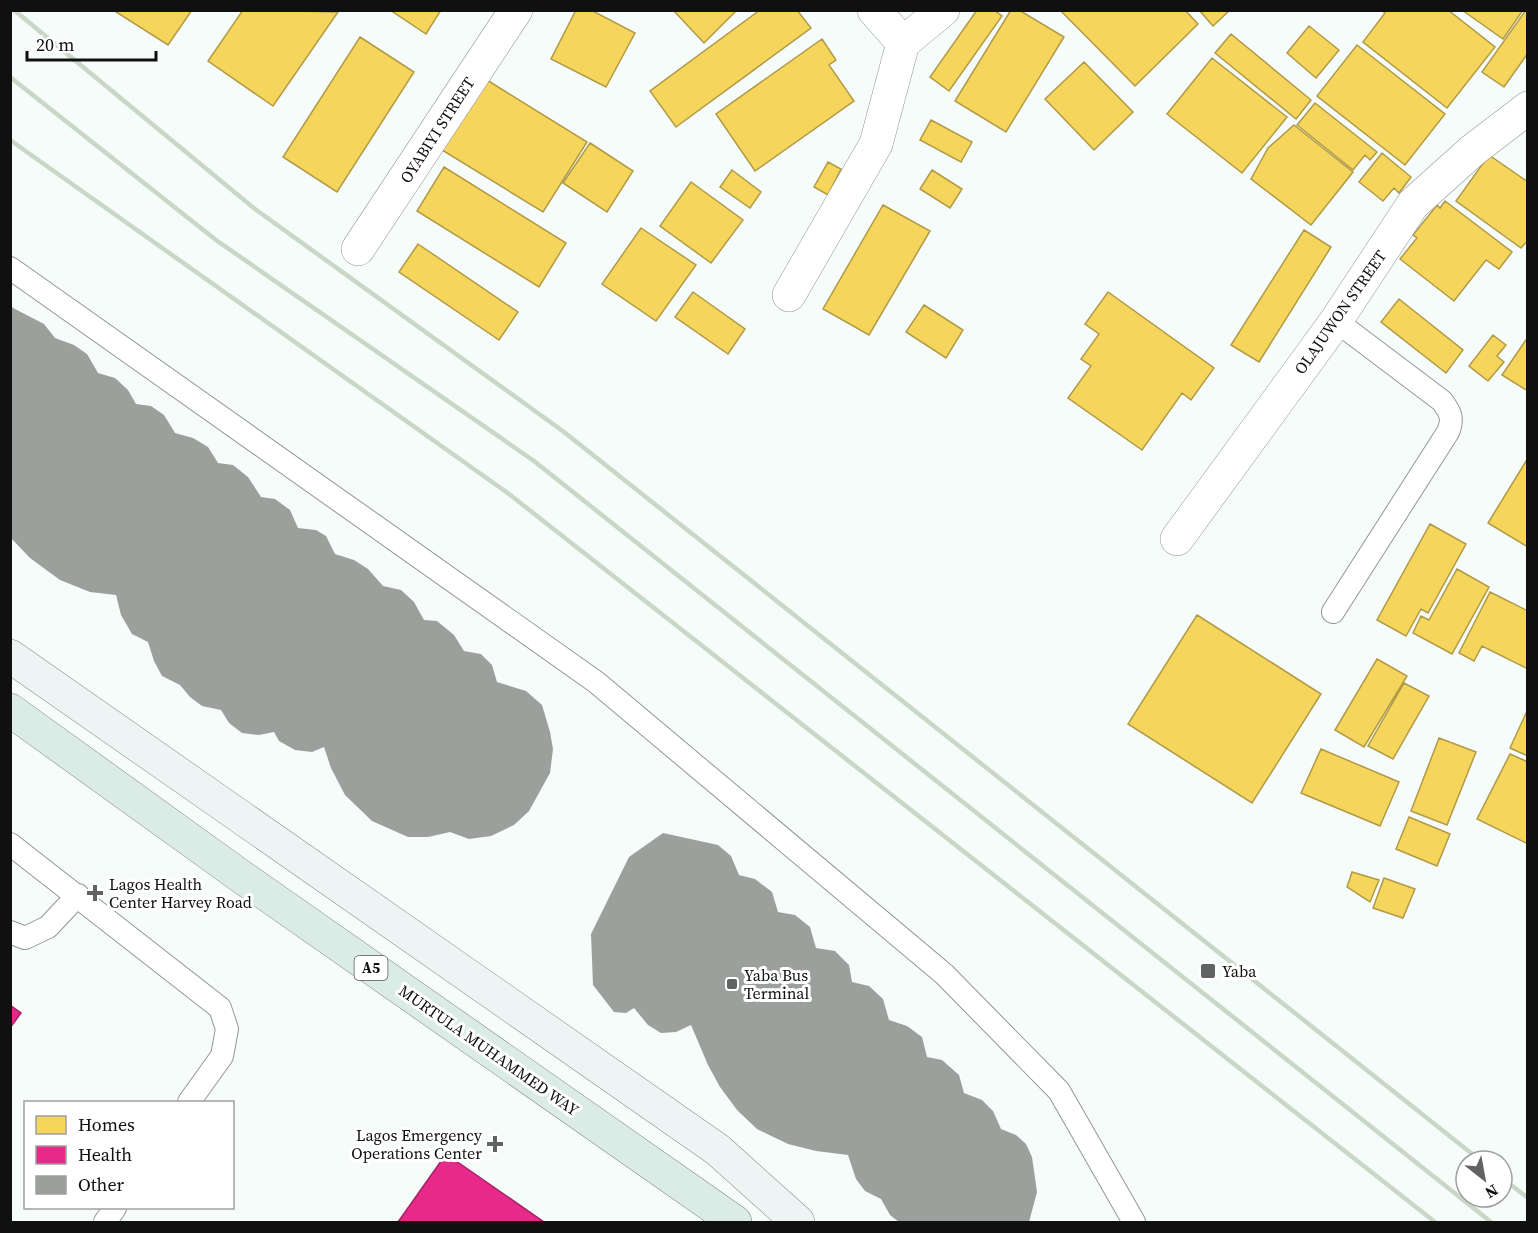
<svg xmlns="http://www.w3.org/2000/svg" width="1538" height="1233" viewBox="0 0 1538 1233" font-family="'Source Serif 4',serif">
  <rect width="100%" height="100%" fill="#f6fcfa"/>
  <path fill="#f6d55c" stroke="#b19a45" stroke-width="1.5" d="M 113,10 L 192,10 L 168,45 Z
    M 243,10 L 338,12 L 273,106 L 208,61 Z
    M 390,10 L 441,10 L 426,34 Z
    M 576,10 L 591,10 L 635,33 L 606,87 L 551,59 Z
    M 673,10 L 737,10 L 704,43 Z
    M 760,10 L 797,10 L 811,28 L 676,127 L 650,91 Z
    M 977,10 L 994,10 L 1002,16 L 949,91 L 930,77 Z
    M 1011,10 L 1019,10 L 1064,37 L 1006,132 L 955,101 Z
    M 1060,10 L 1185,10 L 1198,24 L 1135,86 Z
    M 1199,10 L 1230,10 L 1213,26 Z
    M 1381,10 L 1448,10 L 1495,47 L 1447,108 L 1363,42 L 1385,13 Z
    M 1462,10 L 1523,10 L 1503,39 Z
    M 1526,10 L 1528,10 L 1528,53 L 1504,87 L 1482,72 Z
    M 1309,26 L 1339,50 L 1316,78 L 1287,53 Z
    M 1231,34 L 1311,100 L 1296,119 L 1215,53 Z
    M 360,37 L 414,72 L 337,192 L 283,157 Z
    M 822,39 L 836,60 L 829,65 L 854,101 L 755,171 L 716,114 Z
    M 1357,45 L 1445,114 L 1405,165 L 1317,96 Z
    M 1212,58 L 1287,117 L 1242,173 L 1167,114 Z
    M 1084,62 L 1133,112 L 1094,150 L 1045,99 Z
    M 487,80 L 587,142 L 543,212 L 442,150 Z
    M 1315,103 L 1377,152 L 1370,160 L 1365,155 L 1353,170 L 1297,125 Z
    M 931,120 L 972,142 L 961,162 L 920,140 Z
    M 1294,125 L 1353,172 L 1311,225 L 1251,179 L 1268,148 Z
    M 590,143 L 633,171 L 607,212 L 563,183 Z
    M 1382,153 L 1411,177 L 1399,193 L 1394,188 L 1383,201 L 1359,182 Z
    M 1489,155 L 1528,182 L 1528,240 L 1521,248 L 1456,201 Z
    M 828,162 L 841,169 L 828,195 L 814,187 Z
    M 444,167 L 566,243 L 539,287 L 417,211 Z
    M 732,170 L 761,192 L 750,208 L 720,187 Z
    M 932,170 L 962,189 L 950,208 L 920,189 Z
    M 691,182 L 743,220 L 711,263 L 660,226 Z
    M 1445,201 L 1512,252 L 1499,269 L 1486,260 L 1454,301 L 1400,259 L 1417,238 L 1413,235 L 1437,205 L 1440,208 Z
    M 883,205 L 930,231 L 869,335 L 823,309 Z
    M 641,228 L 696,265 L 656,321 L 602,284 Z
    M 1304,230 L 1331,247 L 1259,362 L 1231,345 Z
    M 418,244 L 518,312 L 499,340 L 399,272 Z
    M 693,292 L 745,329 L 728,354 L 675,317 Z
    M 1108,292 L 1214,368 L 1191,400 L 1182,393 L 1142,450 L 1068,398 L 1091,366 L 1081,359 L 1099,334 L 1085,324 Z
    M 1399,299 L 1463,350 L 1446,373 L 1381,322 Z
    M 924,305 L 963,330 L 946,358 L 906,332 Z
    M 1493,335 L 1506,345 L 1497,356 L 1504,362 L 1488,381 L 1469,366 Z
    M 1528,337 L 1528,391 L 1502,375 Z
    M 1528,458 L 1528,547 L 1488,523 Z
    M 1430,524 L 1466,544 L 1428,613 L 1421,609 L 1406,636 L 1377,620 Z
    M 1457,569 L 1489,587 L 1452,654 L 1413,633 L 1421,616 L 1429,620 Z
    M 1490,592 L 1528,611 L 1528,669 L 1482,646 L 1474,661 L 1459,653 Z
    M 1197,615 L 1321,694 L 1252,803 L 1128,724 Z
    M 1377,659 L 1407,676 L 1364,747 L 1335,730 Z
    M 1404,683 L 1429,696 L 1393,759 L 1368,746 Z
    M 1528,709 L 1528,756 L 1510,748 Z
    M 1439,738 L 1476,752 L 1447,825 L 1411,811 Z
    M 1321,749 L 1399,782 L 1380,826 L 1301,793 Z
    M 1510,754 L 1528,762 L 1528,844 L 1477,819 Z
    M 1409,817 L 1450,834 L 1437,866 L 1396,849 Z
    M 1352,872 L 1379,880 L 1370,902 L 1347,887 Z
    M 1384,878 L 1415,889 L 1403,918 L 1373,908 Z"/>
  <path fill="#e7298a" stroke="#a62265" stroke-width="1.5" d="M 10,1005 L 21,1013 L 10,1028 Z
    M 446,1154 L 544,1222 L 398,1222 Z"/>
  <path fill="#9ba09d" d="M 10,303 L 13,308 L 44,324 L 55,338 L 74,345 L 87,354 L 98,373 L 115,378 L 128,390 L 136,404 L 151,406 L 164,415 L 175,433 L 193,438 L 208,447 L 218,463 L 233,465 L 248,477 L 261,497 L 275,499 L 290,510 L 298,528 L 316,530 L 326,536 L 335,554 L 354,560 L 368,569 L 383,586 L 401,590 L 414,602 L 424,620 L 437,621 L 454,635 L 464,651 L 481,654 L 492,665 L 497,682 L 526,691 L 542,705 L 550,732 L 553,749 L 550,773 L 529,811 L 514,825 L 491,836 L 469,839 L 450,832 L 428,837 L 408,837 L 372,821 L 345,795 L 331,768 L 324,747 L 312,752 L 295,750 L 279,741 L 274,732 L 259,735 L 242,733 L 229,723 L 221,710 L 202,706 L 190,697 L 180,685 L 162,676 L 154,661 L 148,642 L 132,634 L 121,615 L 116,595 L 90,592 L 60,580 L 30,558 L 10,537 Z
    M 663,833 L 718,845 L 731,856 L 739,875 L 755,879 L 772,892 L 778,912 L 795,915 L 810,927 L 816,948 L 835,951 L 849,965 L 852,982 L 869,986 L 883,999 L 889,1020 L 907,1026 L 922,1037 L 927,1057 L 942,1060 L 959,1075 L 964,1093 L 982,1100 L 993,1111 L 1001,1129 L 1016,1135 L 1026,1144 L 1032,1157 L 1037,1192 L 1029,1222 L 899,1222 L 890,1215 L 881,1199 L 865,1191 L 856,1179 L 848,1155 L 816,1151 L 788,1144 L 757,1129 L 737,1110 L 720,1087 L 708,1065 L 691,1025 L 676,1032 L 661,1033 L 648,1025 L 634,1008 L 626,1013 L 614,1012 L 593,985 L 591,934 L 629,857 Z"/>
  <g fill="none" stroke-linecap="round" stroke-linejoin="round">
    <g stroke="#949695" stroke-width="24">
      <path id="service" d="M 10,268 L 596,682 L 944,974 L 1059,1091 L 1134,1222
        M 1333,612 L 1448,432 C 1454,418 1450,412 1442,401 L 1336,321
        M 10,844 L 220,1008 L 227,1029 L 222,1056 L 189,1102
        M 10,932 L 25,938 L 48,927 L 78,895
        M 105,1222 L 115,1208"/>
    </g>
    <g stroke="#949695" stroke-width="34">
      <path id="minor" d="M 874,10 L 903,43
        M 903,43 L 943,10
        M 358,249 L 516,10
        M 789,295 L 876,144 L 903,43
        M 1177,539 L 1336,321 L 1413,204 L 1473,150 L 1528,108"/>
    </g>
    <g stroke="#8a8d8c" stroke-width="34">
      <path id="secondary" d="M 10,656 L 718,1150 L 798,1222"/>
    </g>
    <g stroke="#818483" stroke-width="34">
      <path id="primary" d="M 10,710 L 239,875 L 735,1222"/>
    </g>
    <use href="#service" stroke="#fefffe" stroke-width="22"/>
    <use href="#minor" stroke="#fefffe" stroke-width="33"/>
    <use href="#secondary" stroke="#ecf5f3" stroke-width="33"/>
    <use href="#primary" stroke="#dbece6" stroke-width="33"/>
    <path stroke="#c9d7c7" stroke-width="4.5" d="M 14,10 L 255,209 L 564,432 L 1481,1161
      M 10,77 L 216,240 L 534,461 L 1491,1222
      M 10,140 L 509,494 L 1435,1222
      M 1502,1178 L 1528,1198"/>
  </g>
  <g fill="#606362" stroke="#fff" stroke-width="2">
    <path d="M92 884h6v6h6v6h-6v6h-6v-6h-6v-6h6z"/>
    <rect x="1200" y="963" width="16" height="16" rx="3"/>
    <rect x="726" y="978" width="12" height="12" rx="3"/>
    <path d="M492 1135h6v6h6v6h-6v6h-6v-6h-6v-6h6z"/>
  </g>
  <g text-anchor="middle" stroke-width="6" stroke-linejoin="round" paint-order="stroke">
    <rect fill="#fff" stroke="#585858" stroke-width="1.5" x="354.5" y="956" width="33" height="24" rx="4.5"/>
    <g font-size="15" font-weight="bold" fill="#101010">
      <text x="371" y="973">A5</text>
    </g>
    <g font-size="16" fill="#101010" stroke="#fff">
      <text transform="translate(437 130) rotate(-57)" y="6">OYABIYI STREET</text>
      <text transform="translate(1340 312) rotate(-55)" y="6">OLAJUWON STREET</text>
      <text transform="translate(489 1050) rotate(35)" y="6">MURTULA MUHAMMED WAY</text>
    </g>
    <g font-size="16" fill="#101010" stroke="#fff" text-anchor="start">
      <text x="109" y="890">Lagos Health<tspan x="109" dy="18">Center Harvey Road</tspan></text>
      <text x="1222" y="977">Yaba</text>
      <text x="744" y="981">Yaba Bus<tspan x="744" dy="18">Terminal</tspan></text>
      <text x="482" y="1141" text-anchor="end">Lagos Emergency<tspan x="482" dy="18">Operations Center</tspan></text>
    </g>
  </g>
  <rect width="1538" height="1233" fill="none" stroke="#101010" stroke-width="24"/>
  <rect x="24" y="1101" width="210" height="108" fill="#ffffff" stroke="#9f9f9f" stroke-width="1.5"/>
  <rect x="36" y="1116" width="30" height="18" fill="#f6d55c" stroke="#9f9f9f" stroke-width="1.5"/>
  <text x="78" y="1131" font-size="18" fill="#101010">Homes</text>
  <rect x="36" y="1146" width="30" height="18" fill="#e7298a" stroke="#9f9f9f" stroke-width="1.5"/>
  <text x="78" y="1161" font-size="18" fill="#101010">Health</text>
  <rect x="36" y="1176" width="30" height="18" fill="#9ba09d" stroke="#9f9f9f" stroke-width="1.5"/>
  <text x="78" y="1191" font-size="18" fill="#101010">Other</text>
  <g transform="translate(1484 1179) rotate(149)"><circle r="28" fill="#ffffff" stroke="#9f9f9f" stroke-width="1.5"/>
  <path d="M0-4.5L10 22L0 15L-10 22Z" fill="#606362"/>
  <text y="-9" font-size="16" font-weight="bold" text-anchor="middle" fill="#101010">N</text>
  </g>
  <path d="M27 51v9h129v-9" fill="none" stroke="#101010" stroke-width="3"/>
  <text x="36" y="51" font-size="18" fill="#101010" stroke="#ffffff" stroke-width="4.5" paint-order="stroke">20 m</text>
</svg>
